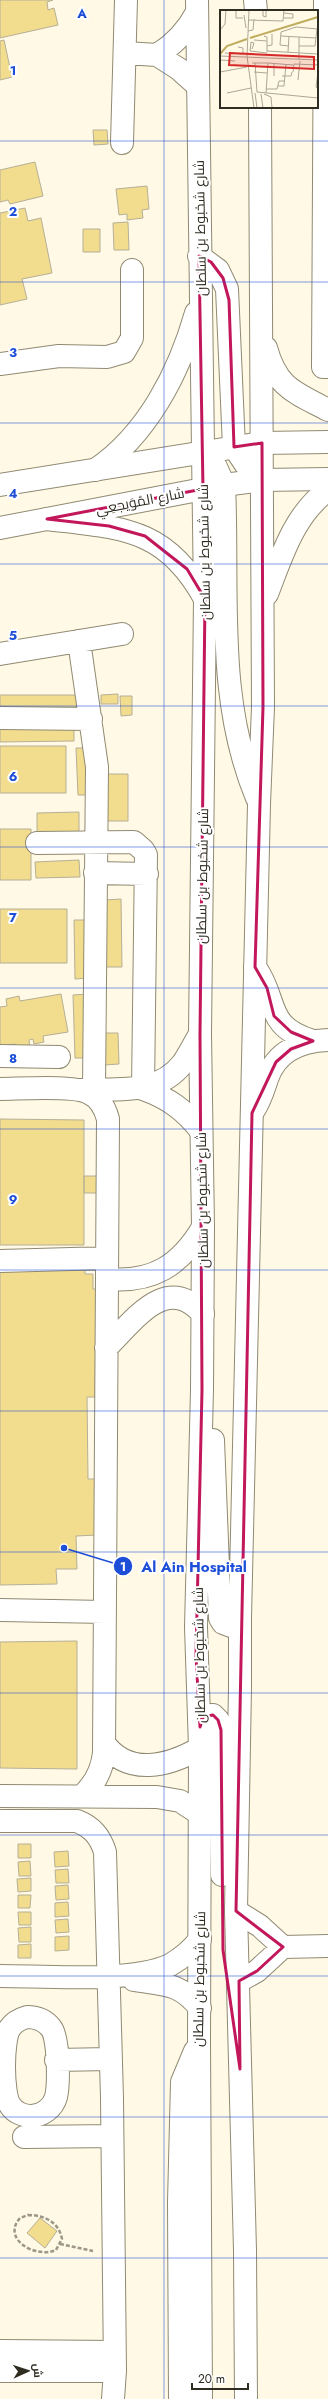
<svg xmlns="http://www.w3.org/2000/svg" width="328" height="2399" viewBox="0 0 328 2399" font-family="Jost,Cairo,sans-serif">
  <rect width="100%" height="100%" fill="#fff9e5"/>
  <path fill="#f2dd8e" stroke="#b6af97" d="M 0,0 L 53,0 L 47,2 L 48,10 L 54,8 L 58,25 L 0,38 Z
    M 4,40 L 12,77 L 0,80 L 0,41 Z
    M 93,130 L 107,130 L 108,144 L 94,145 Z
    M 35,162 L 43,196 L 10,204 L 8,200 L 0,202 L 0,170 Z
    M 147,186 L 149,209 L 142,210 L 143,218 L 127,220 L 127,214 L 119,215 L 116,189 Z
    M 25,208 L 28,221 L 41,218 L 52,273 L 22,279 L 27,299 L 0,305 L 0,213 Z
    M 128,222 L 129,250 L 114,250 L 113,223 Z
    M 83,229 L 100,229 L 100,252 L 83,252 Z
    M 118,694 L 118,704 L 101,704 L 101,695 Z
    M 0,695 L 81,695 L 81,711 L 0,711 Z
    M 120,696 L 132,696 L 132,715 L 121,716 Z
    M 74,725 L 74,741 L 0,742 L 0,726 Z
    M 0,746 L 66,746 L 66,793 L 0,793 Z
    M 76,748 L 85,748 L 87,795 L 78,795 Z
    M 106,774 L 128,774 L 128,821 L 105,821 Z
    M 79,812 L 79,832 L 37,832 L 37,813 Z
    M 0,829 L 31,829 L 31,880 L 0,880 Z
    M 79,860 L 80,877 L 36,878 L 35,862 Z
    M 121,899 L 122,967 L 106,967 L 105,900 Z
    M 0,909 L 67,909 L 67,963 L 0,963 Z
    M 74,920 L 90,920 L 91,978 L 75,979 Z
    M 61,994 L 68,1032 L 43,1036 L 44,1042 L 34,1044 L 33,1039 L 29,1040 L 30,1048 L 16,1050 L 15,1044 L 0,1046 L 0,1007 L 7,1006 L 6,999 L 19,996 L 20,1001 Z
    M 88,994 L 90,1058 L 75,1058 L 73,995 Z
    M 104,1033 L 118,1033 L 119,1064 L 104,1065 Z
    M 0,1119 L 84,1120 L 84,1245 L 0,1245 Z
    M 84,1176 L 99,1176 L 98,1193 L 84,1193 Z
    M 85,1265 L 85,1274 L 93,1274 L 93,1289 L 96,1289 L 95,1397 L 87,1397 L 88,1479 L 96,1479 L 97,1535 L 76,1536 L 77,1569 L 56,1569 L 57,1584 L 0,1585 L 0,1267 Z
    M 77,1641 L 77,1769 L 0,1768 L 0,1642 Z
    M 18,1844 L 31,1844 L 31,1858 L 18,1858 Z
    M 68,1851 L 69,1866 L 55,1867 L 54,1852 Z
    M 30,1861 L 31,1876 L 19,1876 L 18,1862 Z
    M 68,1869 L 69,1883 L 56,1883 L 55,1870 Z
    M 31,1878 L 31,1891 L 18,1892 L 17,1879 Z
    M 68,1885 L 69,1899 L 56,1900 L 55,1886 Z
    M 18,1895 L 31,1895 L 30,1908 L 18,1908 Z
    M 68,1902 L 69,1916 L 55,1917 L 55,1903 Z
    M 18,1912 L 31,1912 L 31,1925 L 19,1925 Z
    M 68,1919 L 69,1932 L 56,1933 L 55,1920 Z
    M 31,1927 L 31,1942 L 19,1942 L 18,1928 Z
    M 69,1936 L 69,1950 L 55,1951 L 55,1937 Z
    M 31,1944 L 31,1958 L 18,1958 L 18,1945 Z
    M 40,2218 L 57,2231 L 45,2248 L 27,2233 Z"/>
  <g fill="none" stroke-linecap="round" stroke-linejoin="round">
    <g stroke="#908a73" stroke-width="24">
      <path id="minor" d="M 325,0 L 323,367 L 328,367
        M 126,53 L 157,55 L 179,69 L 198,86
        M 157,55 C 175,44 187,31 197,12
        M 122,143 L 126,0
        M 0,364 L 59,356 L 107,357 L 124,352 L 132,338 L 132,270
        M 0,485 L 262,443 L 328,442
        M 0,528 L 224,485 L 262,480 L 328,479
        M 79,641 L 97,767 L 94,1089
        M 0,654 L 122,634
        M 0,718 L 91,719
        M 37,843 L 134,842 L 143,850 L 146,855 L 143,1089
        M 95,873 L 147,874
        M 255,967 C 279,1000 263,1026 313,1041
        M 0,1056 L 59,1057
        M 0,1089 C 19,1089 74,1085 89,1093 C 100,1098 105,1108 108,1119 L 104,1753 C 102,1771 95,1784 82,1796
        M 143,1089 C 168,1098 185,1110 201,1131
        M 80,1090 C 117,1088 158,1096 183,1063 C 189,1054 194,1044 200,1034
        M 252,1113 C 260,1102 263,1091 267,1079 C 276,1051 301,1041 328,1040
        M 0,1261 L 107,1258
        M 107,1279 C 152,1283 180,1266 203,1227
        M 106,1348 C 134,1321 166,1272 203,1314
        M 0,1610 L 105,1612
        M 104,1743 C 128,1777 169,1766 200,1748
        M 0,1796 L 157,1797 L 180,1801 L 200,1814
        M 0,1821 L 77,1821 C 92,1827 100,1836 105,1852 L 112,2098 L 115,2371 L 113,2399
        M 236,1911 L 260,1926 L 283,1947
        M 0,1976 C 44,1976 132,1983 170,1965 C 182,1958 192,1950 200,1939
        M 134,1980 C 164,1985 179,1982 200,2008
        M 239,1981 L 257,1971 L 283,1947 L 328,1946
        M 27,2017 C 37,2017 45,2020 51,2028 C 59,2037 59,2085 56,2097 C 53,2108 42,2116 31,2116 C 23,2116 14,2112 10,2105 C 2,2094 2,2039 10,2028 C 14,2022 20,2019 27,2017 Z
        M 56,2060 L 110,2059
        M 24,2137 L 112,2136
        M 0,2351 L 113,2352
        M 0,2371 L 115,2371"/>
    </g>
    <g stroke="#908a73" stroke-width="24">
      <path id="major" d="M 197,0 L 205,599 L 200,1034 L 203,1227 L 202,1390 L 196,1627 L 200,1748 L 199,2043 L 201,2399
        M 255,0 L 256,11
        M 199,256 L 218,270 L 227,289 L 234,447 L 246,465 L 262,480
        M 266,348 C 277,388 294,392 328,410
        M 203,452 L 216,467 L 224,485 C 229,592 215,698 257,798
        M 95,470 C 147,435 179,373 196,313
        M 47,519 C 121,528 166,527 205,599
        M 267,594 C 281,558 294,514 328,490
        M 213,1440 L 220,1618 L 223,1623 L 231,1626 L 240,1618
        M 200,1727 L 205,1716 L 213,1715 L 218,1720 L 221,1730 L 222,1875
        M 180,2399 L 179,2202 L 182,2082 L 195,2051
        M 246,2399 L 245,2250 L 236,1911 L 240,1687 L 240,1618 L 259,804 L 263,707 L 260,107"/>
    </g>
    <path stroke="#9c9788" stroke-width="2.5" stroke-dasharray="4 2" stroke-linecap="butt" d="M 28,2215 C 44,2215 59,2222 62,2239 L 56,2250 C 36,2259 1,2239 20,2218 Z
      M 60,2244 L 93,2251"/>
    <use href="#minor" stroke="#fff" stroke-width="22"/>
    <use href="#major" stroke="#fff" stroke-width="22"/>
  </g>
  <path fill="none" stroke="#c2185b" stroke-width="3" stroke-linejoin="round" d="M 199,256 L 211,262 L 223,278 L 229,300 L 234,447 L 262,443 L 263,707 L 255,967 L 267,988 L 274,1016 L 291,1032 L 313,1041 L 291,1049 L 276,1062 L 252,1113 L 236,1911 L 283,1947 L 257,1971 L 239,1981 L 240,2069 L 223,1950 L 221,1730 L 218,1720 L 213,1715 L 203,1717 L 200,1727 L 196,1656 L 202,1390 L 200,1034 L 205,599 L 187,569 L 145,536 L 109,526 L 47,519 L 203,489 Z"/>
  <path fill="none" stroke="#1d4ed8" stroke-width="1" stroke-opacity="0.55" d="M 164,0 L 164,2399M 0,141 L 328,141M 0,282 L 328,282M 0,423 L 328,423M 0,564 L 328,564M 0,706 L 328,706M 0,847 L 328,847M 0,988 L 328,988M 0,1129 L 328,1129M 0,1270 L 328,1270M 0,1411 L 328,1411M 0,1552 L 328,1552M 0,1693 L 328,1693M 0,1835 L 328,1835M 0,1976 L 328,1976M 0,2117 L 328,2117M 0,2258 L 328,2258"/>
  <g text-anchor="middle" stroke-width="4" stroke-linejoin="round" paint-order="stroke">
    <g font-size="14" fill="#2f2c22" stroke="#fff">
      <text transform="translate(200 228) rotate(-91)" y="5">شارع شخبوط بن سلطان</text>
      <text transform="translate(140 501) rotate(-11)" y="5">شارع المُوَيجعِي</text>
      <text transform="translate(204 552) rotate(-91)" y="5">شارع شخبوط بن سلطان</text>
      <text transform="translate(202 876) rotate(-89)" y="5">شارع شخبوط بن سلطان</text>
      <text transform="translate(202 1200) rotate(-91)" y="5">شارع شخبوط بن سلطان</text>
      <text transform="translate(199 1655) rotate(-91)" y="5">شارع شخبوط بن سلطان</text>
      <text transform="translate(199 1979) rotate(-89)" y="5">شارع شخبوط بن سلطان</text>
    </g>
  </g>
  <g transform="translate(220 10)">
    <rect width="98" height="98" fill="#fff9e5"/>
    <path fill="none" stroke="#c0ac5d" stroke-width="2" d="M 30,28 L 98,7M 0,44 L 7,36 L 27,29"/>
    <path fill="none" stroke="#aca797" stroke-width="1" d="M 16,0 L 16,8 L 23,8M 29,0 L 27,46 L 34,98M 43,0 L 43,6 L 46,7 L 46,0M 49,0 L 71,0M 24,5 L 26,18M 64,8 L 73,8 L 73,4 L 64,3M 28,10 L 63,11 L 64,0M 0,20 L 5,14 L 6,0M 28,21 L 33,20 L 34,9M 44,26 L 47,27 L 47,42M 61,26 L 96,28M 79,27 L 79,50M 34,30 L 47,31M 47,36 L 52,35 L 52,24M 69,36 L 60,35 L 61,22 L 76,17 L 98,19M 79,36 L 95,36 L 97,19M 32,39 L 34,33 L 31,32 L 30,41 L 47,43M 47,41 L 98,44M 68,42 L 69,26M 5,43 L 23,44 L 23,38 L 18,37M 0,46 L 98,50M 0,53 L 1,50 L 15,51M 32,53 L 48,53M 35,53 L 37,82 L 98,88M 54,53 L 54,66M 0,62 L 27,57M 34,62 L 47,63M 73,62 L 74,54 L 98,55M 98,62 L 96,77 L 98,79M 62,66 L 71,66 L 72,62M 78,70 L 80,51M 58,76 L 64,76 L 66,54M 46,79 L 57,79 L 59,71 L 65,71M 7,83 L 31,78M 35,83 L 37,98M 46,83 L 48,53 L 73,55M 41,84 L 43,98M 44,84 L 51,87 L 52,98"/>
    <path fill="#d62828" fill-opacity="0.15" stroke="#d62828" stroke-width="2" d="M 10,43 L 94,47 L 94,59 L 9,55 Z"/>
    <rect width="98" height="98" fill="none" stroke="#2f2c22" stroke-width="2"/>
  </g>
  <g font-size="13" text-anchor="middle" font-weight="bold" fill="#1d4ed8" stroke="#fff" stroke-width="4" stroke-linejoin="round" paint-order="stroke">
    <text x="82" y="18">A</text>
    <text x="13" y="75">1</text>
    <text x="13" y="216">2</text>
    <text x="13" y="357">3</text>
    <text x="13" y="498">4</text>
    <text x="13" y="640">5</text>
    <text x="13" y="781">6</text>
    <text x="13" y="922">7</text>
    <text x="13" y="1063">8</text>
    <text x="13" y="1204">9</text>
  </g>
  <path fill="none" stroke="#1d4ed8" stroke-width="1.5" d="M64 1548L123 1566"/>
  <g fill="#1d4ed8" stroke="#fff" stroke-width="1.5">
    <circle cx="64" cy="1548" r="4"/>
    <circle cx="123" cy="1566" r="10"/>
  </g>
  <g font-size="12" text-anchor="middle" font-weight="bold" fill="#fff">
    <text x="123" y="1571">1</text>
  </g>
  <g font-size="15" text-anchor="middle" font-weight="bold" fill="#1d4ed8" stroke="#fff" stroke-width="4" stroke-linejoin="round" paint-order="stroke">
    <text x="194" y="1572">Al Ain Hospital</text>
  </g>
  <g transform="translate(28 2371) rotate(87)" stroke="#ffffff" stroke-width="3" paint-order="stroke">
  <path d="M0-3L7 15L0 10L-7 15Z" fill="#2f2c22"/>
  <text y="-6" font-size="11" font-weight="bold" text-anchor="middle" fill="#2f2c22">ش</text>
  </g>
  <path d="M192 2383v6h56v-6" fill="none" stroke="#2f2c22" stroke-width="2"/>
  <text x="198" y="2383" font-size="12" fill="#2f2c22" stroke="#ffffff" stroke-width="3" paint-order="stroke">20 m</text>
</svg>
